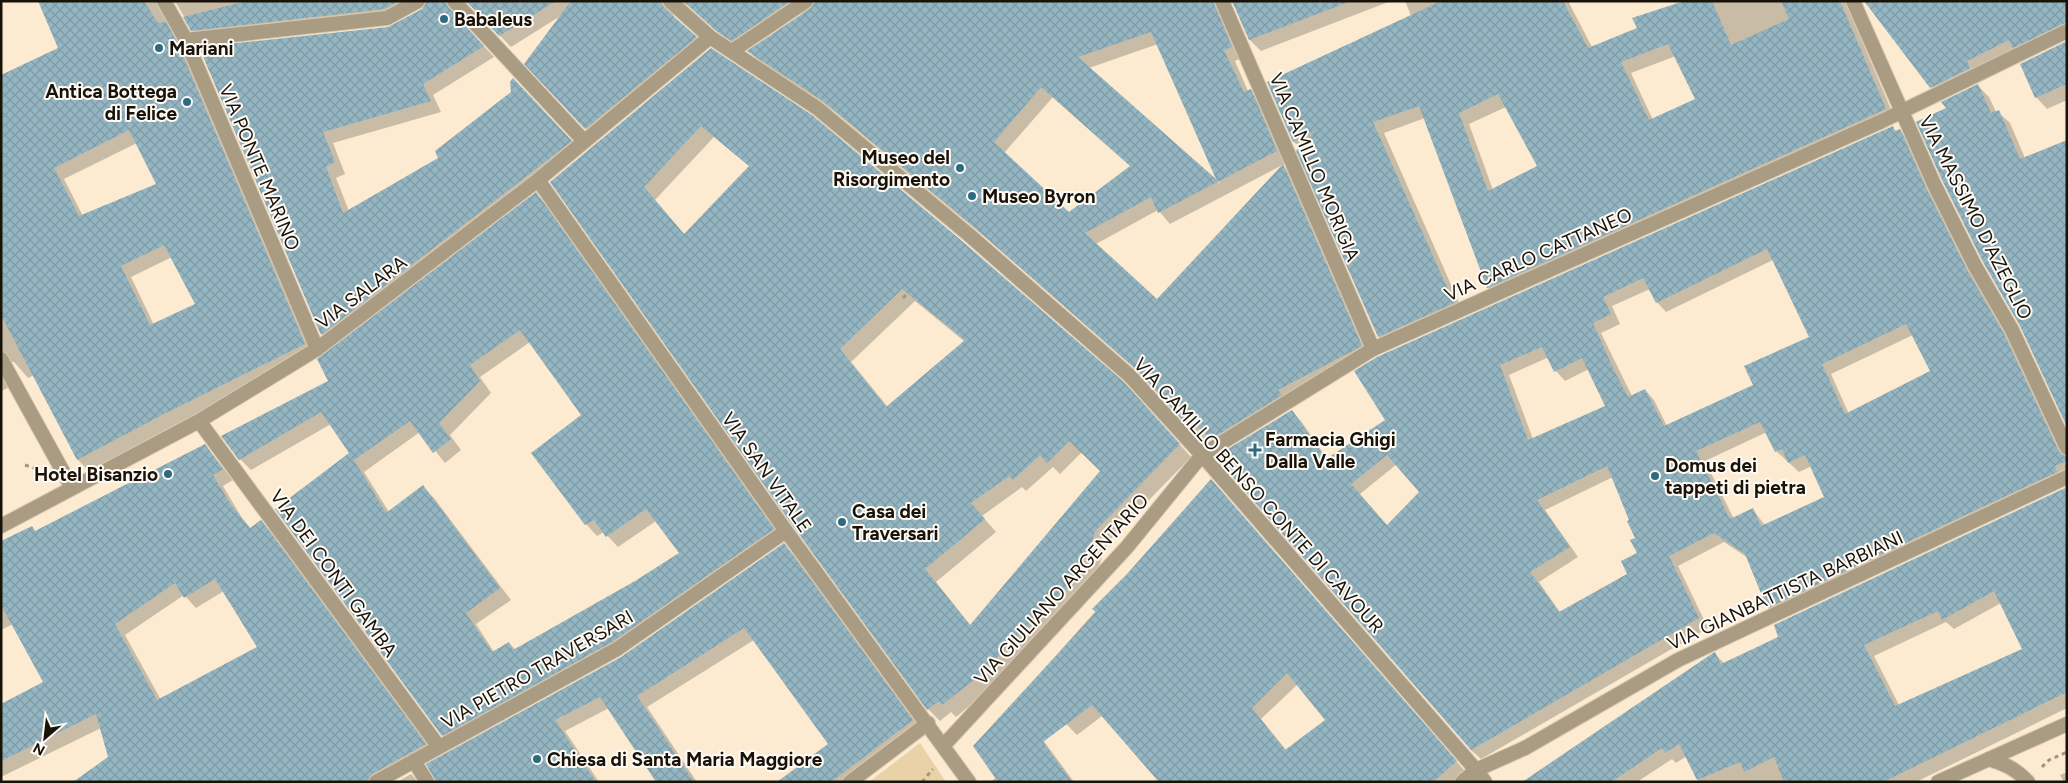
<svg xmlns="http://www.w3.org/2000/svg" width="2068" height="783" viewBox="0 0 2068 783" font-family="Figtree,sans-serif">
  <defs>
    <pattern id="building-cross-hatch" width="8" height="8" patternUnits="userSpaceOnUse" patternTransform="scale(1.25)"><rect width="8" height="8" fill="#94b5c2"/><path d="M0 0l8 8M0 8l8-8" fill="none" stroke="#7f9ba5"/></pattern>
  </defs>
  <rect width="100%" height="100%" fill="#fcebd0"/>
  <path fill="#e9d1a8" d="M 920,743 L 946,782 L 869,782 Z"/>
  <path fill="#0003" fill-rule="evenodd" d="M 39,1 L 1391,1 L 1261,51 L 1250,40 L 1234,3 L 1229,4 L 1242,58 L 1235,61 L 1248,91 L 1250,91 L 1261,102 L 1288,162 L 1170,224 L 1158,210 L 1096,244 L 1157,301 L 1283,166 L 1294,177 L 1372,357 L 1223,450 L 1209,437 L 1204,441 L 1143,376 L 986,238 L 835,112 L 760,62 L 749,51 L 804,14 L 803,12 L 743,51 L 728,41 L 688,5 L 678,3 L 672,10 L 674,18 L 707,48 L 597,140 L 526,63 L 562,15 L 511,47 L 468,3 L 459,5 L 456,10 L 458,19 L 494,57 L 433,95 L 441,112 L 333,143 L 345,174 L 336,178 L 349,211 L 440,158 L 524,90 L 582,152 L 333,345 L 322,334 L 200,48 L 389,28 L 423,9 L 428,3 L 396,20 L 203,41 L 192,30 L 176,3 L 170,4 L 189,56 L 315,355 L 171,427 L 89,471 L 78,460 L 34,375 L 28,378 L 14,362 L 7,362 L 10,387 L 1,391 L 1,76 L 59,49 ZM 1158,44 L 1220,184 L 1089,68 ZM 1053,97 L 1132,166 L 1069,214 L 1004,153 ZM 137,143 L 157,185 L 83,216 L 64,179 ZM 172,257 L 197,305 L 154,325 L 131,277 Z
    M 1405,1 L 1568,1 L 1592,47 L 1639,29 L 1688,1 L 1845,1 L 1896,121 L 1499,299 L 1488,288 L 1425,118 L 1384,133 L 1464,314 L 1390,348 L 1379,337 L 1300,148 L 1294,142 L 1268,82 L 1412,18 ZM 1676,56 L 1696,100 L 1653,120 L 1631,73 ZM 1506,107 L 1539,167 L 1493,190 L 1469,124 Z
    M 1865,1 L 2067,1 L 2067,38 L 1942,98 L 1931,87 Z
    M 2067,42 L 2067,100 L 2047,109 L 2036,97 Z
    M 711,49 L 1136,396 L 1191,457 L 1108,542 L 1089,591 L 986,692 L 956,717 L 951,712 L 940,721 L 928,709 L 552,182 ZM 714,137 L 750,167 L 685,235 L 655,200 ZM 915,301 L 965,342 L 888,407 L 851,362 ZM 1082,452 L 1102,471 L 971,626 L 936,582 L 996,532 L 982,516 L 1022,487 L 1026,491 L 1053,467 L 1060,474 Z
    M 1978,86 L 1989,97 L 1996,112 L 1998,112 L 2010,123 L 2025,158 L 2067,424 L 1948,109 Z
    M 1892,127 L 1897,132 L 1900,130 L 1909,140 L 2013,345 L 2066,457 L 2063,459 L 2067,466 L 2067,474 L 1778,617 L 1768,608 L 1748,558 L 1724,542 L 1678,566 L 1708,628 L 1481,759 L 1471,750 L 1292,411 L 1301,421 L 1328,460 L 1386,421 ZM 1773,260 L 1811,338 L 1754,386 L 1667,426 L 1654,400 L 1645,390 L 1632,396 L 1601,333 L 1620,324 L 1612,306 L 1650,289 L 1657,302 L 1666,312 ZM 1913,335 L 1932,372 L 1849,414 L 1831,374 ZM 1549,357 L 1556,371 L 1565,381 L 1589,369 L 1607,406 L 1533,439 L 1509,375 ZM 1767,432 L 1776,451 L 1799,472 L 1812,466 L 1826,497 L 1765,525 L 1753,510 L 1734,519 L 1705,461 ZM 1397,464 L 1421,492 L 1388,527 L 1360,494 ZM 1613,477 L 1637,538 L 1638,554 L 1628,574 L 1560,612 L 1539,582 L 1578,557 L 1545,510 Z
    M 536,194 L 547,205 L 784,540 L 454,746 L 443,735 L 351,454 L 331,424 L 251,470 L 240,459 L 330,381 ZM 530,342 L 583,415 L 533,454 L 586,524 L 597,536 L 604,532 L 618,547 L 656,521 L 680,553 L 636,582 L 516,650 L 509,643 L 494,652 L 476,624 L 511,600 L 434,498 L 423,487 L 389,512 L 364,472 L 420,432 L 445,463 L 461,450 L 450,435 L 491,393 L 480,377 Z
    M 205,445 L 233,480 L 223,486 L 242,518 L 251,529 L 261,521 L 272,532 L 436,756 L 389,782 L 97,782 L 110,758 L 101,728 L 1,777 L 1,705 L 45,682 L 13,624 L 1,630 L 1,542 L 32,527 L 36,532 ZM 224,591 L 259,648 L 161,700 L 125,635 L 184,595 L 196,608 Z
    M 1211,481 L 1464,770 L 1460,773 L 1467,782 L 1159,782 L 1102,716 L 1077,735 L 1029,686 ZM 1298,684 L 1327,721 L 1287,751 L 1261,719 Z
    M 2065,489 L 2067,491 L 2067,708 L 1916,782 L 1699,782 L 1687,756 L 1676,763 L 1672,759 L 1637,782 L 1523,782 L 1715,654 L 1725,664 L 1756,649 ZM 2001,603 L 2024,649 L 1899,705 L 1874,656 L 1946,622 L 1954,629 Z
    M 784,545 L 795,556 L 923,732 L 857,782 L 779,782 L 829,744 L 754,640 L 647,707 L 697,782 L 657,782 L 609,708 L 565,731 L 599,782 L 437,782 L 622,658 Z
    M 1024,714 L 1074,782 L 990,782 L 997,777 Z
    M 2067,772 L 2067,782 L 2064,782 L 2060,775 Z
    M 411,774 L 418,782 L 397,782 Z"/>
  <path fill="url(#building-cross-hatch)" fill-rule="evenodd" d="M 38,1 L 144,1 L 158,23 L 166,22 L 178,44 L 305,344 L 160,416 L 77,460 L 1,315 L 1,75 L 58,48 ZM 129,130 L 156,184 L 79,216 L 54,168 ZM 164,245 L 195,304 L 150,325 L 121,266 Z
    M 247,1 L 399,1 L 384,9 L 191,31 L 183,17 Z
    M 427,1 L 445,1 L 448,7 L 484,46 L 423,84 L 431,101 L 323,132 L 335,162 L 326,167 L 343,213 L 438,158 L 435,151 L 511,92 L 510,82 L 513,78 L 572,141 L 321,335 L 199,47 L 388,27 L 422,9 Z
    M 466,1 L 556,1 L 499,36 Z
    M 571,1 L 661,1 L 664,8 L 697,37 L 585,129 L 524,64 Z
    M 683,1 L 790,1 L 732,41 L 715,30 Z
    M 815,1 L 1213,1 L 1232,47 L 1224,50 L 1244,92 L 1251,89 L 1277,151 L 1158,213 L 1151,197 L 1085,233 L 1157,299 L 1283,164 L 1362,346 L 1278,390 L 1282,395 L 1211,439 L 1197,426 L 1192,431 L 1136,369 L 974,227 L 823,101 L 747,51 L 811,8 ZM 1151,32 L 1216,179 L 1078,57 ZM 1041,87 L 1130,166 L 1069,212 L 994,142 Z
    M 1232,1 L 1345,1 L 1346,3 L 1249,40 Z
    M 1441,1 L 1563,1 L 1588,48 L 1637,28 L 1632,18 L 1684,1 L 1712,1 L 1731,45 L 1789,19 L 1781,1 L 1840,1 L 1886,109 L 1487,288 L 1419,106 L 1373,122 L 1454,303 L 1378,337 L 1296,151 L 1315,131 L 1293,142 L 1267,82 ZM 1668,44 L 1695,99 L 1649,120 L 1621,62 ZM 1498,94 L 1537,166 L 1488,191 L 1459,113 Z
    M 1864,1 L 2067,1 L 2067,22 L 2013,48 L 2009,40 L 1967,61 L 1970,68 L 1930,88 Z
    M 2067,41 L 2067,84 L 2035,98 L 2020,64 Z
    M 711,48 L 812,115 L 962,241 L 1124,382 L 1180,444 L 1096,530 L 1077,579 L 974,680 L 942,705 L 939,701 L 927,710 L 793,526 L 550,182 ZM 701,126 L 749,166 L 684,234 L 644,187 ZM 902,289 L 965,340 L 886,407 L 840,349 ZM 1069,441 L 1100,471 L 970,625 L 925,569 L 985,519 L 971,503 L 1009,476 L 1013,480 L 1040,455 L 1047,463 Z
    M 1978,84 L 1991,113 L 1999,110 L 2020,159 L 2067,140 L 2067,427 L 2020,326 L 1983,262 L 1942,180 L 1916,122 L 1946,108 L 1941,102 Z
    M 1893,126 L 1895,131 L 1900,129 L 1926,188 L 1967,270 L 2004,334 L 2059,452 L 2067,457 L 2067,461 L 2055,466 L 2057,472 L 1767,608 L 1745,554 L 1714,533 L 1669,556 L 1699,618 L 1471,750 L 1223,466 L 1229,458 L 1223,452 L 1292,410 L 1326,459 L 1385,420 L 1354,371 L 1377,357 ZM 1767,249 L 1809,337 L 1744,366 L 1753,385 L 1664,426 L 1645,389 L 1628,397 L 1613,368 L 1593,323 L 1611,314 L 1603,297 L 1643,278 L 1656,303 ZM 1906,324 L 1930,371 L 1845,414 L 1822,364 ZM 1542,347 L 1554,372 L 1582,358 L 1605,406 L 1528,440 L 1500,365 ZM 1760,422 L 1775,452 L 1782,449 L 1788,463 L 1805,455 L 1824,497 L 1761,526 L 1753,508 L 1730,519 L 1696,451 ZM 1387,455 L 1419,492 L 1387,525 L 1351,484 ZM 1607,466 L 1629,520 L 1627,521 L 1635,538 L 1630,540 L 1637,553 L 1621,561 L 1627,574 L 1559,612 L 1530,572 L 1570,547 L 1537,500 Z
    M 536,192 L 774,529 L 612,642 L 442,736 L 275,509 L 349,453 L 321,412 L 239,460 L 221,436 L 328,381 L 317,359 ZM 520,330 L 581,415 L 531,453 L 585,525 L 594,520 L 606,537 L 646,509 L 679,553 L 635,581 L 513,650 L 509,642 L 492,652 L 466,613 L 500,588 L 423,485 L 386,513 L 354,460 L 410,421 L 433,453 L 451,439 L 439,423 L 480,381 L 470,365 Z
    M 205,444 L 223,469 L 213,475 L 231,505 L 250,528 L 261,520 L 426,744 L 372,774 L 367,782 L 73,782 L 108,757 L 96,714 L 1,761 L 1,704 L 43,682 L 1,605 L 1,541 L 32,526 L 35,531 ZM 215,579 L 257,647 L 157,700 L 115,624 L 175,583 L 184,598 Z
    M 1211,479 L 1457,761 L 1433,782 L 1159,782 L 1092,705 L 1043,742 L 1072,782 L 998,782 L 973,746 L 1096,612 L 1092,609 L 1127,574 ZM 1287,673 L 1325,720 L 1285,750 L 1252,708 Z
    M 2065,488 L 2067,692 L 1883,782 L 1784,782 L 1774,757 L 1744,772 L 1740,762 L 1697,780 L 1679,744 L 1665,753 L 1662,748 L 1611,782 L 1522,782 L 1713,653 L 1715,652 L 1721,664 L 1755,648 L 1778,637 L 1774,625 ZM 1994,591 L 2022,649 L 1895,706 L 1864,645 L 1938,611 L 1942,620 Z
    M 784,543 L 913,720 L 831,782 L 777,782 L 828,744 L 744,628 L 637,696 L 694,782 L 656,782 L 600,697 L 555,720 L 596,782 L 436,782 L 426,764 L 621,657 Z"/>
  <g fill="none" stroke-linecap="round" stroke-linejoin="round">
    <g stroke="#d8c8b0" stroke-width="16">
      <path id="service" d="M 1989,759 C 2005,764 2016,769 2028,782"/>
    </g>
    <g stroke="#d8c8b0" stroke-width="16">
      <path id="pedestrian" d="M 164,1 L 186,40 L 317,349
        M 454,1 L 584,141
        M 670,1 L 710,37 L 817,108 L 968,234 L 1130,376 L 1202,455 L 1476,770 L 1525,748
        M 186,40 L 387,18 L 418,1
        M 732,51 L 806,1
        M 538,180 L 710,37
        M 786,531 L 969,782
        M 944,745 L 1127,547 L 1202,455 L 1373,349
        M 414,761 L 427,782
        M 850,782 L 928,723"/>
    </g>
    <g stroke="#d8c8b0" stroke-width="16">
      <path id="minor" d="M 1222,1 L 1373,349 L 1880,122 L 2067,31
        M 1853,1 L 1934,184 L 1975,266 L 2012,330 L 2067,448
        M 1,359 L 72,488
        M 199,421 L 439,747
        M 1,526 L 199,421 L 317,349 L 538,180 L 786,531 L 617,649 L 376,782
        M 1525,748 L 1678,660 L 2067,477
        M 1462,782 L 1476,770 L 1485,782"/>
    </g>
    <g stroke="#d8c8b0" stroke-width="16">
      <path id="tertiary" d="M 1938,782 L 2067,724"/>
    </g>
    <path stroke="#a19580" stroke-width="3" stroke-dasharray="4 4" stroke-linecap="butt" d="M 903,298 L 906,295
      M 25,465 L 34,468
      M 2042,767 L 2049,760 L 2067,752
      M 922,782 L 933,769"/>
    <use href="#service" stroke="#aa9b83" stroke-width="14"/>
    <use href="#pedestrian" stroke="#aa9b83" stroke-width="14"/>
    <use href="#minor" stroke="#aa9b83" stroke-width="14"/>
    <use href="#tertiary" stroke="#aa9b83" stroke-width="14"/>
  </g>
  <g fill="#2c6b80" stroke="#fefaf5" stroke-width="2">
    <circle cx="444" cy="19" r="5"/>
    <circle cx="159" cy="48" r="5"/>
    <circle cx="187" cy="102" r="5"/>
    <circle cx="960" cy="168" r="5"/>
    <circle cx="972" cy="196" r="5"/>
    <path d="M1252.5 442.5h5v5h5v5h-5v5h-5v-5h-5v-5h5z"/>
    <circle cx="168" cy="474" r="5"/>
    <circle cx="1655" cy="476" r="5"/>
    <circle cx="842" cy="522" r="5"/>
    <circle cx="537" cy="759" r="5"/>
  </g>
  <g text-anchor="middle" stroke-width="4" stroke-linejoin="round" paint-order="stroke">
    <g font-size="19" font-weight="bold" fill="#181208" stroke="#fefaf5" text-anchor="start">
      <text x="454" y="26">Babaleus</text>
      <text x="169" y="55">Mariani</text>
      <text x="177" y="98" text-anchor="end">Antica Bottega<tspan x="177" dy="22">di Felice</tspan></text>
      <text x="950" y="164" text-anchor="end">Museo del<tspan x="950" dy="22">Risorgimento</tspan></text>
      <text x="982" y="203">Museo Byron</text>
      <text x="1265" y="446">Farmacia Ghigi<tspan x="1265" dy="22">Dalla Valle</tspan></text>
      <text x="1665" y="472">Domus dei<tspan x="1665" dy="22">tappeti di pietra</tspan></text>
      <text x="158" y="481" text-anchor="end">Hotel Bisanzio</text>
      <text x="852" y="518">Casa dei<tspan x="852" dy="22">Traversari</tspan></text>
      <text x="547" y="766">Chiesa di Santa Maria Maggiore</text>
    </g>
    <g font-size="19" fill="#181208" stroke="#fefaf5">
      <text transform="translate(260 167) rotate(67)" y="7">VIA PONTE MARINO</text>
      <text transform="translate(1315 167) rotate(67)" y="7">VIA CAMILLO MORIGIA</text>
      <text transform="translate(1976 217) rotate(63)" y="7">VIA MASSIMO D'AZEGLIO</text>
      <text transform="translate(1538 254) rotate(-24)" y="7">VIA CARLO CATTANEO</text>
      <text transform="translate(361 292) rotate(-37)" y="7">VIA SALARA</text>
      <text transform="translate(767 472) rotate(55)" y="7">VIA SAN VITALE</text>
      <text transform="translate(1259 495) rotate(48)" y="7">VIA CAMILLO BENSO CONTE DI CAVOUR</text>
      <text transform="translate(334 573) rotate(54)" y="7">VIA DEI CONTI GAMBA</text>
      <text transform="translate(1061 589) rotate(-48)" y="7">VIA GIULIANO ARGENTARIO</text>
      <text transform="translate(1785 590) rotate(-25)" y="7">VIA GIANBATTISTA BARBIANI</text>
      <text transform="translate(537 669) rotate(-30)" y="7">VIA PIETRO TRAVERSARI</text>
    </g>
  </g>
  <rect width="2068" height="783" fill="none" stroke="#181208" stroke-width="5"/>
  <g transform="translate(45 738) rotate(208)" stroke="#fefaf5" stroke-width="4" paint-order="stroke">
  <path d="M0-4L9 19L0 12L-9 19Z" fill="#181208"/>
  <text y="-8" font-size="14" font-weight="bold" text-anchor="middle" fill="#181208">N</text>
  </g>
</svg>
